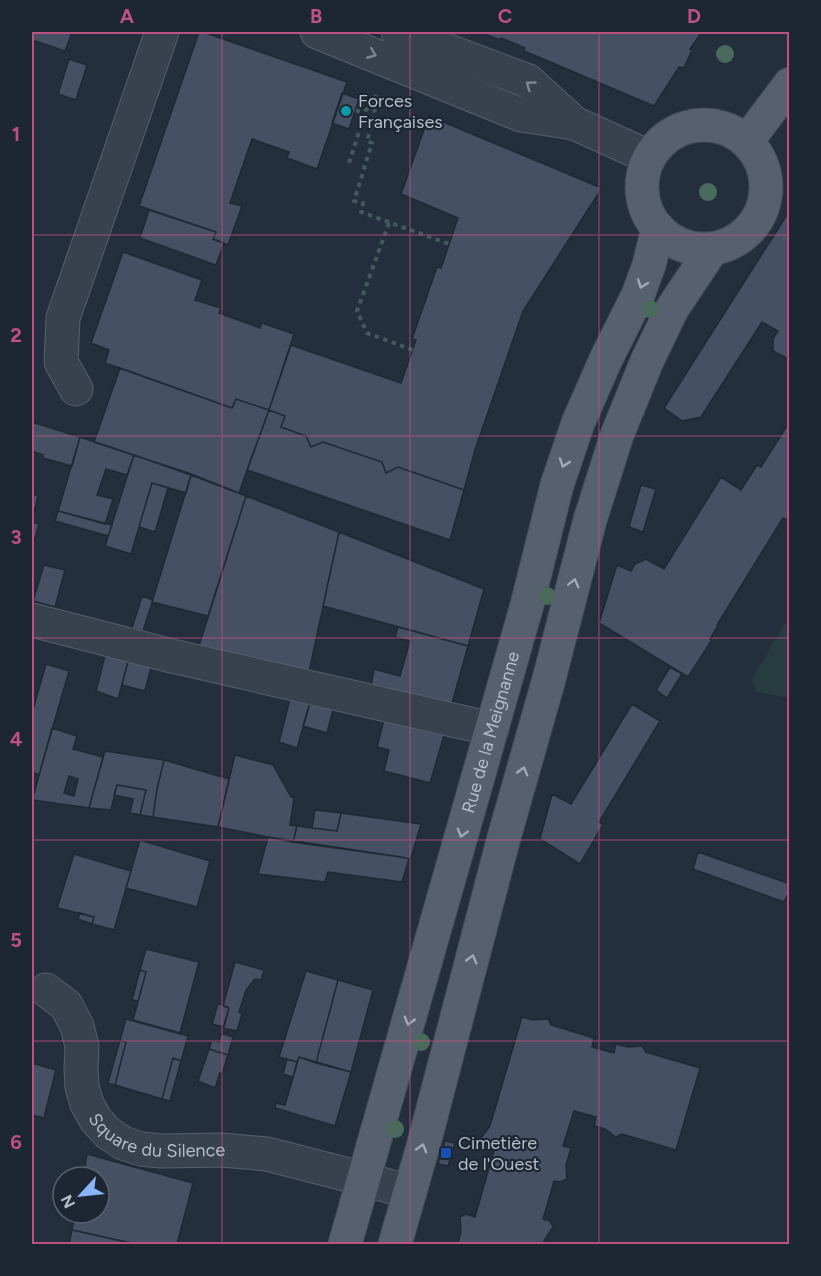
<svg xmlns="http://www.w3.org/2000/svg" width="821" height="1276" viewBox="0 0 821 1276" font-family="Figtree,sans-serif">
  <rect width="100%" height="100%" fill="#242f3e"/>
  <path fill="#263c3f" d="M 789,617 L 789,698 L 757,692 L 751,680 Z"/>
  <path fill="#455162" stroke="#1f2835" stroke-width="1.5" fill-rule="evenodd" d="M 32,32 L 72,32 L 65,51 L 32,40 Z
    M 199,32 L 203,32 L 347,82 L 317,169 L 287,158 L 289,152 L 252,139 L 230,203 L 242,206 L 228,245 L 213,239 L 216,232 L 139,206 Z
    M 479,32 L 702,32 L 690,49 L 692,50 L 684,68 L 679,67 L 654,106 L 524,51 L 525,48 L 501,38 L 500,40 Z
    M 69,59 L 87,65 L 76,100 L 58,94 Z
    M 342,93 L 359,99 L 349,129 L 332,123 Z
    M 429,116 L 599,187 L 600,191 L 523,311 L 475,450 L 464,490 L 398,467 L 386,473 L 382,462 L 323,442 L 311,447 L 306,436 L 281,427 L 285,416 L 269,410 L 291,345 L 401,383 L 416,340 L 412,339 L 437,267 L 441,268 L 458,218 L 401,194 Z
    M 149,210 L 216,232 L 213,239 L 224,243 L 216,265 L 140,238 Z
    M 790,210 L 790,360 L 773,351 L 773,339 L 778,331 L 762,322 L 701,417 L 682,421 L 664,408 Z
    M 123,252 L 202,280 L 195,300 L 221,308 L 219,313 L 260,328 L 262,323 L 294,334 L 269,410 L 236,399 L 232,408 L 105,363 L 109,350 L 91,343 Z
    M 120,368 L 232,408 L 236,399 L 269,410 L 239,493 L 191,474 L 94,442 Z
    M 269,410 L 285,416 L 281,427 L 306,436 L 311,447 L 323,442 L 382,462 L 386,473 L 398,467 L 464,490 L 450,540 L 247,470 Z
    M 790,421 L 790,514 L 786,520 L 783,518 L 717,625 L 718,626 L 710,639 L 712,640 L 688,677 L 599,623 L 617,565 L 631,571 L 635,564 L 646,559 L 664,569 L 721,477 L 741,490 L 757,465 L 761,467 Z
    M 32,422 L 80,437 L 72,466 L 43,458 L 43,455 L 32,451 Z
    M 80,437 L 134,455 L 127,475 L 106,469 L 97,495 L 113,499 L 105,524 L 58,511 Z
    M 134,455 L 191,475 L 186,493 L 152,483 L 131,554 L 105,546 Z
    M 191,475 L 246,496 L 208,616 L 152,602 Z
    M 152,483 L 168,488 L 155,532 L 139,527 Z
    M 641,485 L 656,489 L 643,532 L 629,527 Z
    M 32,494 L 38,496 L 32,521 Z
    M 246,496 L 339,532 L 309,672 L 199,646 Z
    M 58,511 L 112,525 L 108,536 L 55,521 Z
    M 32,522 L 39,524 L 32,549 Z
    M 339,532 L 484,589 L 468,646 L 323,606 Z
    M 44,565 L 65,570 L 55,607 L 33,601 Z
    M 142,596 L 153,600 L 143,631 L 132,628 Z
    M 398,627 L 468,646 L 451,707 L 371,687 L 374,669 L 400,676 L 410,641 L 395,637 Z
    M 107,648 L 130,654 L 118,699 L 96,691 Z
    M 130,654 L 153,660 L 145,691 L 122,685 Z
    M 46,664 L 69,671 L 39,775 L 32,772 L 32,713 Z
    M 670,667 L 682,674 L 667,698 L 656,690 Z
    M 291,695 L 311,700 L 297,748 L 279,742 Z
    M 312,696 L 335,702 L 327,733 L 303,726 Z
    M 632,704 L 660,721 L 599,822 L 603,825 L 580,864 L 540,839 L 552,794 L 571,804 Z
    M 385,716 L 445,732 L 430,783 L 384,771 L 389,750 L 377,747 Z
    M 52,728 L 77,736 L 73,749 L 103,757 L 89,808 L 33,800 L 32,801 ZM 69,776 L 78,779 L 74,796 L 64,793 Z
    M 105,751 L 164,760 L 157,789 L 153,817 L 140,815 L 146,790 L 117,785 L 111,810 L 89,808 Z
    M 235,755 L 273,765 L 291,797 L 294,798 L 290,825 L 297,826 L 293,842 L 218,827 Z
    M 164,760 L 229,779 L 218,827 L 153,817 L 157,789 Z
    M 117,785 L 146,790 L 140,815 L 130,813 L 133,799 L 114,795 Z
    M 315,810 L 341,813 L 337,831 L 312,828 Z
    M 341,813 L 421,824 L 411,858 L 409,859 L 401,857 L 293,842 L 297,826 L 337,831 Z
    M 268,837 L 401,857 L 409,859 L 402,882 L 328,872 L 325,882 L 258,874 Z
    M 140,840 L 210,861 L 197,907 L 126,888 Z
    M 698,852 L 790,884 L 790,890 L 784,902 L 693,869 Z
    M 74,854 L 131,871 L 114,930 L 92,924 L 94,917 L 58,908 L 58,905 Z
    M 80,913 L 94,917 L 92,924 L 78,919 Z
    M 146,949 L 199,962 L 180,1033 L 133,1020 L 146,972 L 140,970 Z
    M 235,962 L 264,970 L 261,980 L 255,979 L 246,990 L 239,1012 L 242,1014 L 237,1031 L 223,1028 L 229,1008 L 223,1006 Z
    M 140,970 L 146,972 L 138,1001 L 132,1000 Z
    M 306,971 L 338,980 L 316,1063 L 299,1057 L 297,1062 L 279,1057 Z
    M 338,980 L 373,990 L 351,1072 L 316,1063 Z
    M 218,1003 L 229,1008 L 224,1027 L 212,1024 Z
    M 522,1017 L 533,1020 L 548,1019 L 551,1025 L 594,1038 L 592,1047 L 614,1053 L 616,1044 L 628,1047 L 642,1046 L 646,1052 L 700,1068 L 676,1150 L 622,1134 L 616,1137 L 605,1129 L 594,1126 L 596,1117 L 574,1111 L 563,1146 L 571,1148 L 566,1165 L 567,1179 L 560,1182 L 554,1181 L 543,1219 L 550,1221 L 553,1227 L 545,1239 L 543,1244 L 458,1244 L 461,1231 L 460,1217 L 466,1214 L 475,1217 L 495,1147 L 485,1144 L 481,1138 L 490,1126 Z
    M 126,1019 L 188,1036 L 181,1061 L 173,1058 L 162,1099 L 115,1085 L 126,1042 L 120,1040 Z
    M 221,1033 L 233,1037 L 228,1055 L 209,1049 L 212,1040 L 219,1042 Z
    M 120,1040 L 126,1042 L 115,1085 L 108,1083 Z
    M 209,1049 L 228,1055 L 222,1074 L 220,1073 L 215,1088 L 198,1081 Z
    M 299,1057 L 351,1072 L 335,1126 L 275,1108 L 276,1103 L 285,1105 Z
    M 173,1058 L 181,1061 L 170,1101 L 162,1099 Z
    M 287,1059 L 297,1062 L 293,1077 L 283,1074 Z
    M 32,1063 L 56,1070 L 44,1118 L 32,1115 Z
    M 445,1141 L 455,1143 L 448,1166 L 438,1164 Z
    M 87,1154 L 193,1183 L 177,1244 L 136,1244 L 72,1230 L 75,1213 L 99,1213 L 99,1177 L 83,1177 Z
    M 72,1230 L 135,1244 L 69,1244 Z"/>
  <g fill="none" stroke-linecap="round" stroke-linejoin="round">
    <g stroke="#565f6c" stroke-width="35">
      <g id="minor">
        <path d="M 317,32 L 521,115 L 574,123 L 649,157"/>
        <path d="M 398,32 L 528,81 L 574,123"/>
        <path d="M 76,389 L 61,362 L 63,318 L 162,32"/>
        <path d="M 32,620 L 172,656 L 492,729"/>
        <path id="s1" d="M 46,990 L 66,1005 L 77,1026 L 82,1046 L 81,1069 L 82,1087 L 87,1104 L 96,1120 L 108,1133 L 123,1143 L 141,1149 L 161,1151 L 222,1150 L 267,1154 L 364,1179 L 409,1192"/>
      </g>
    </g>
    <g stroke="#414a57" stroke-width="35">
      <g id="major">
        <circle cx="704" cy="187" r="62"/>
        <path d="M 747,141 L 790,84"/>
        <path id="s2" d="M 345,1244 L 527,605 L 557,485 L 578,423 L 606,359 L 638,295 L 649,265 L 658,228"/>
        <path d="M 395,1244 L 424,1143 L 503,841 L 549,679 L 590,520 L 617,435 L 647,361 L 672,309 L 712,249"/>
      </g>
    </g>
    <path stroke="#44595c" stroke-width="4" stroke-dasharray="4.5 4.5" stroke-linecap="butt" d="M 357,113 L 361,103 L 373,104 L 375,113 L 367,141 L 372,143 L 354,201 L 363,203 L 361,212 L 449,244
      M 349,163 L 366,110 L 373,104 L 376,95
      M 389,223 L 357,311 L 367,333 L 413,350"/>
    <use href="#minor" stroke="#38414e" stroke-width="33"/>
    <use href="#major" stroke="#56606e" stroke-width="33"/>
  </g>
  <g fill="#4b6a5d">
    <circle cx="725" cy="54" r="9"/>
    <circle cx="708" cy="192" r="9"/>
    <circle cx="650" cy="309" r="9"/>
    <circle cx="547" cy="596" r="9"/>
    <circle cx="421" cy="1042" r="9"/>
    <circle cx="395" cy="1129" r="9"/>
  </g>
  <defs><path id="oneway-chevron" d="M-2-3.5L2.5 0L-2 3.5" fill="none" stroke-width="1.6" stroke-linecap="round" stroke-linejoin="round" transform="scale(1.5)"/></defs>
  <g stroke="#7c8592">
    <use href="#oneway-chevron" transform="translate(372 54) rotate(22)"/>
    <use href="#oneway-chevron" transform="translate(530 85) rotate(-144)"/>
  </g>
  <g stroke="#a1aab7">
    <use href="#oneway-chevron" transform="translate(642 284) rotate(110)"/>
    <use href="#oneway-chevron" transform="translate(564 463) rotate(109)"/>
    <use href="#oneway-chevron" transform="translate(574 583) rotate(-76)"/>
    <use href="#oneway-chevron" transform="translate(523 771) rotate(-74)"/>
    <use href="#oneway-chevron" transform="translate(462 833) rotate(106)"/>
    <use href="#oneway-chevron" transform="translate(472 959) rotate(-75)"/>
    <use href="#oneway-chevron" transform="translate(409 1021) rotate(106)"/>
    <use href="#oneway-chevron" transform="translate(422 1148) rotate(-74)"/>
  </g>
  <path fill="none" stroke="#bd5182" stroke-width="1.5" stroke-opacity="0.55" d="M 222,32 L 222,1244M 410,32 L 410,1244M 599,32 L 599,1244M 32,235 L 790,235M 32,436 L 790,436M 32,638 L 790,638M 32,840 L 790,840M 32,1041 L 790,1041"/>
  <circle fill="#0f9aa8" stroke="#1d2633" stroke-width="2" cx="346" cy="111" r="6"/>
  <rect fill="#1a4fb4" stroke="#1d2633" stroke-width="2" x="440" y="1147" width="12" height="12" rx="3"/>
  <g text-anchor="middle" stroke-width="4.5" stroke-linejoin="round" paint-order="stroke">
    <g font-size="18" fill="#b4bcc9" stroke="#1d2633" text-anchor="start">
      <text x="358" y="107">Forces<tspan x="358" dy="21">Françaises</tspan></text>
      <text x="458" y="1149">Cimetière<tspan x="458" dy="21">de l'Ouest</tspan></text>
    </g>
    <g font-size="18" fill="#b4bcc9" stroke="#1d2633">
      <text dy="6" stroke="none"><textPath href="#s2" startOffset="532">Rue de la Meignanne</textPath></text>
      <text dy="6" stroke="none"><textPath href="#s1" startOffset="213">Square du Silence</textPath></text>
    </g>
  </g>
  <rect width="821" height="1276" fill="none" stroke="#1d2633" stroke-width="66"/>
  <g transform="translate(81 1195) rotate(243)"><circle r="28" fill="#1d2633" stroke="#59626f" stroke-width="1.5"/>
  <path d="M0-4.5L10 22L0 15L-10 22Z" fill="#8ab4f8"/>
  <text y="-9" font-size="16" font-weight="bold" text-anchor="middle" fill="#b4bcc9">N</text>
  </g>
  <rect x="33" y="33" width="755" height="1210" fill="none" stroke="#bd5182" stroke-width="2"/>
  <g font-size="20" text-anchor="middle" font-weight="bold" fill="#bd5182">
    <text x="127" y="23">A</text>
    <text x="316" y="23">B</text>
    <text x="505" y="23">C</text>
    <text x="694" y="23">D</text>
    <text x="16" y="141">1</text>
    <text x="16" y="342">2</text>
    <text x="16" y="544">3</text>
    <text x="16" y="746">4</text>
    <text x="16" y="947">5</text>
    <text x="16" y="1149">6</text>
  </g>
</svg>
